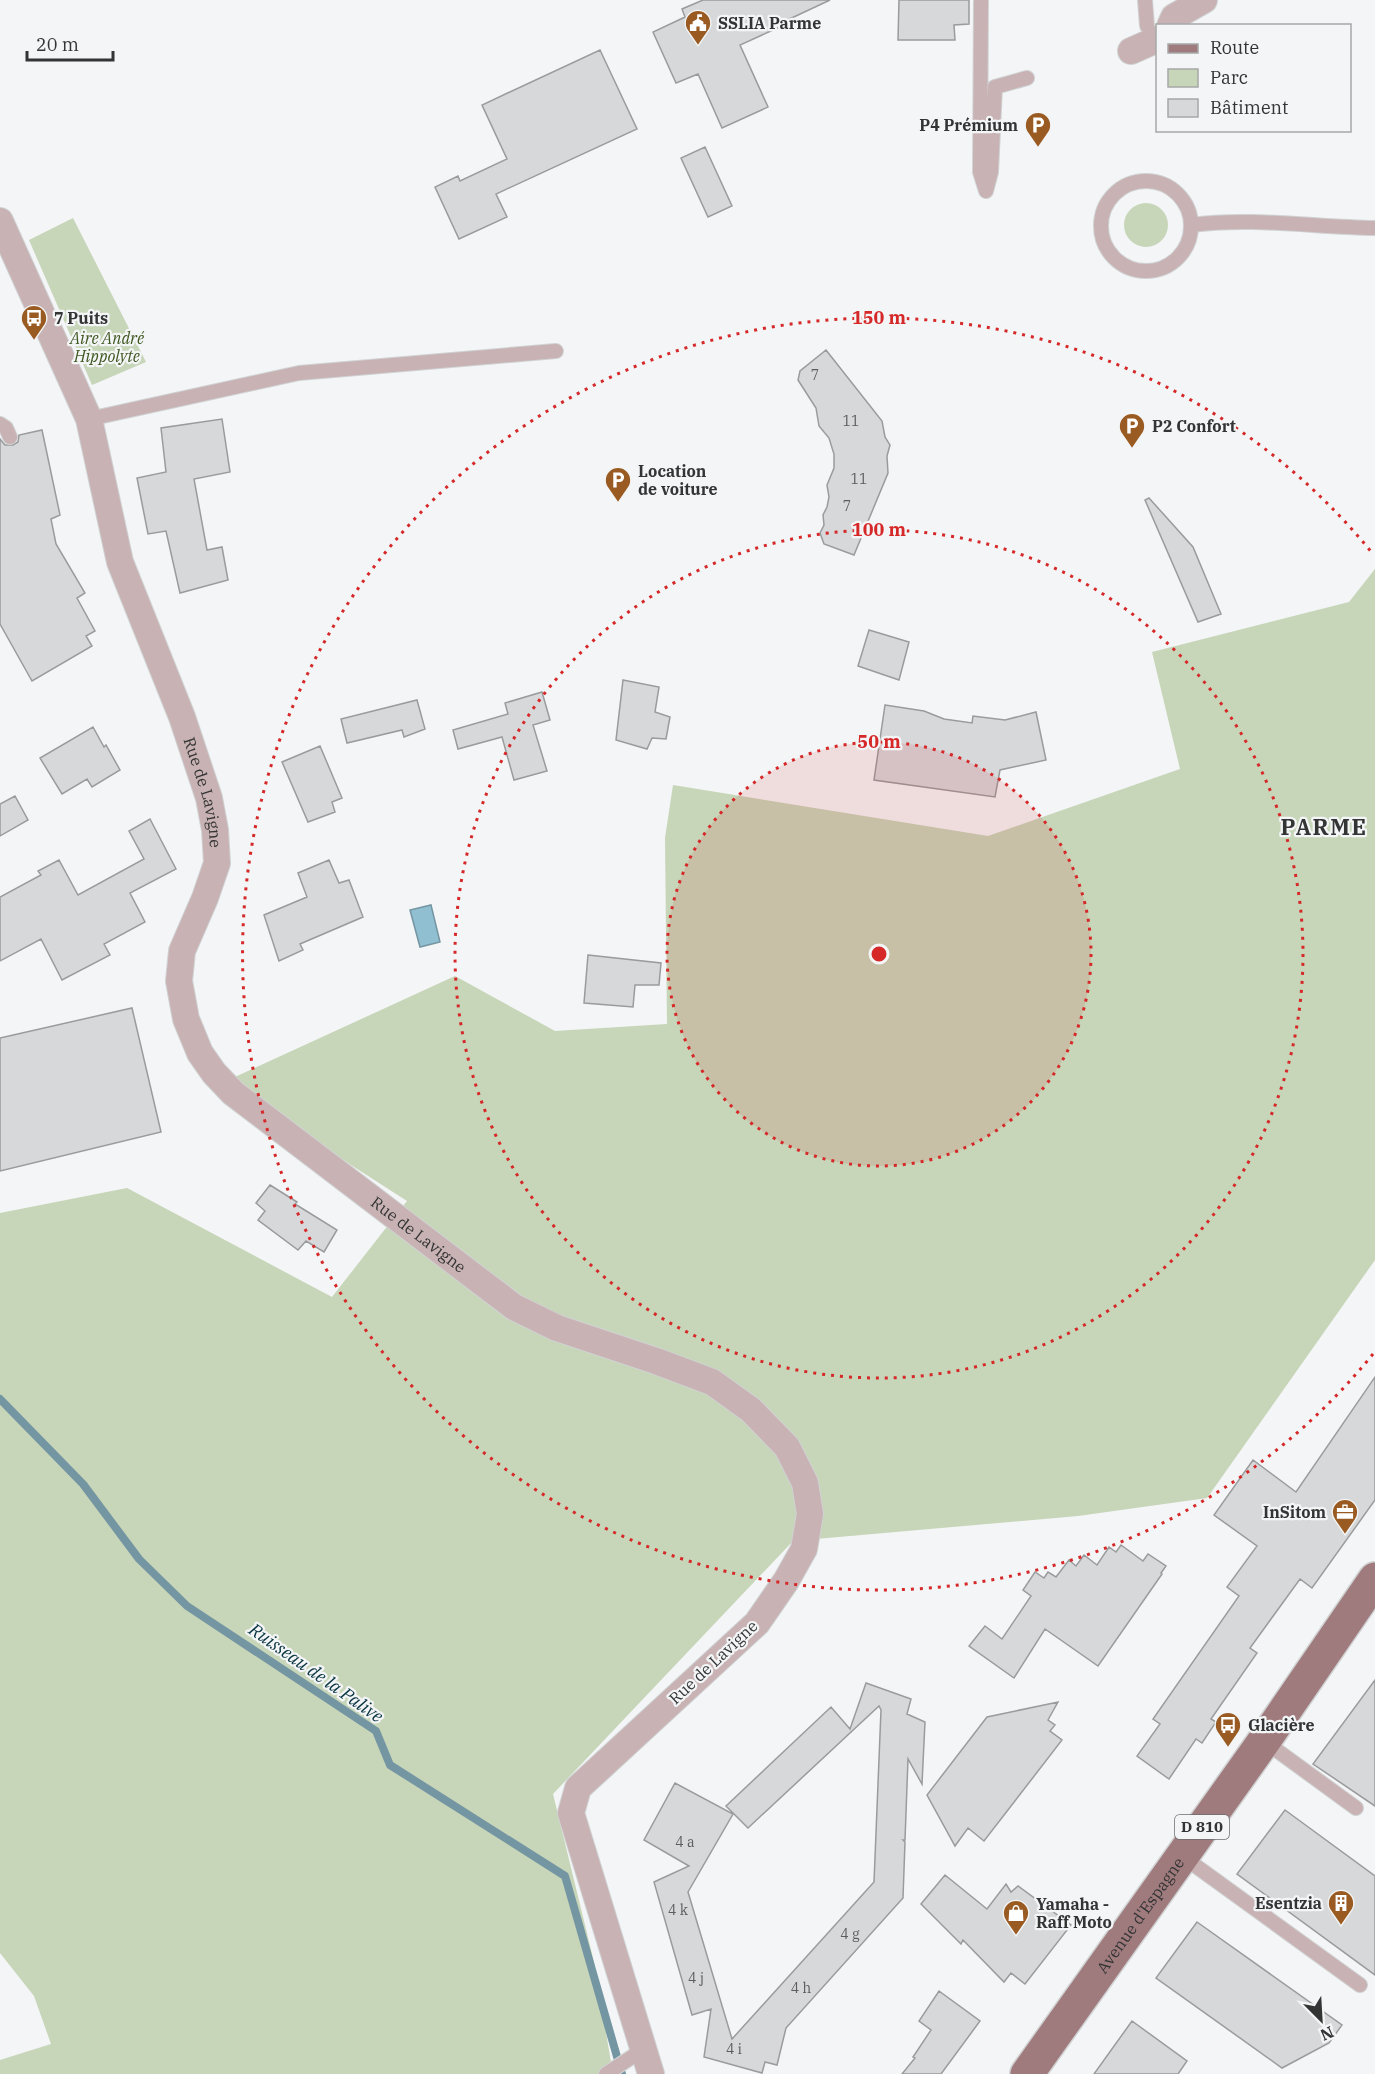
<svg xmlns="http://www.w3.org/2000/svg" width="1375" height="2074" viewBox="0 0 1375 2074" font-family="'IBM Plex Serif',serif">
  <rect width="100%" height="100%" fill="#f3f5f6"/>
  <path fill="#c7d5b8" d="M1124 225a22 22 0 1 1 44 0a22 22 0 1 1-44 0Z
    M 73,218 L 146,362 L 92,385 L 29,240 Z
    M 1375,569 L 1375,1260 L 1207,1498 L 1078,1516 L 793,1541 L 553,1794 L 594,1962 L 613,2074 L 0,2074 L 0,2060 L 51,2044 L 34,1996 L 0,1953 L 0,1213 L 127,1188 L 332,1297 L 407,1201 L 295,1129 L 235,1077 L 455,976 L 555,1031 L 667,1024 L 665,838 L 673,785 L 988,836 L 1180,769 L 1152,652 L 1349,602 Z"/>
  <path fill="#90bfd1" stroke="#7495a2" stroke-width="1.5" d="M 431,905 L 440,942 L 420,947 L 410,910 Z"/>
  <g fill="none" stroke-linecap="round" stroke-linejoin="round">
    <path stroke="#7495a2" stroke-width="8" d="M 0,1399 L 83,1484 L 139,1559 L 187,1606 L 376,1731 L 390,1765 L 565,1876 L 622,2074"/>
  </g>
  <path fill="#d7d8da" stroke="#9a9b9c" stroke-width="1.5" d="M 703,0 L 830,0 L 781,23 L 782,26 L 740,45 L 768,107 L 722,128 L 698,74 L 676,83 L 653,32 L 685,17 L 682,9 Z
    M 899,0 L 969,0 L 969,24 L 954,25 L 955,40 L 898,40 Z
    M 600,50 L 637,129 L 496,194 L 507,217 L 459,239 L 435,187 L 458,176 L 460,181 L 507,159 L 482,105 Z
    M 705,147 L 732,206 L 708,217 L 681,158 Z
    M 826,350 L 882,421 L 885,437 L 890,445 L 887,456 L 888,473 L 854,555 L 824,544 L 820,533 L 824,525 L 823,515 L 827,507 L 829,497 L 827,485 L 834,468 L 834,454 L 829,438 L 819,426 L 816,408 L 798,380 L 800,371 Z
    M 222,419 L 230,472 L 194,479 L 207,550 L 222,547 L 228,580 L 180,593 L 166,531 L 148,534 L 137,478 L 166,472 L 161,428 Z
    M 42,430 L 60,515 L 51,519 L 56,544 L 85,593 L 77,598 L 95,631 L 86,636 L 92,646 L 32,681 L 0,624 L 0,439 L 5,445 L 13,445 L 18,442 L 19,435 Z
    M 1149,498 L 1193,547 L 1221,614 L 1198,622 L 1145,500 Z
    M 869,630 L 909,642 L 899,680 L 858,666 Z
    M 623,680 L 659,687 L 655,712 L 670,717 L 666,739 L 652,738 L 647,749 L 616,740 Z
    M 542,692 L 550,720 L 533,725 L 547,771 L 514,780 L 502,737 L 458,749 L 453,730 L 508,714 L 505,703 Z
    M 417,700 L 425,729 L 404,737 L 402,730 L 347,743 L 341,719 Z
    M 885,705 L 924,711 L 944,719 L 972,723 L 973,716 L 1005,720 L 1036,712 L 1046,760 L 1000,770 L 995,797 L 874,780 Z
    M 93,727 L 104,747 L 106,745 L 120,770 L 92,787 L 87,779 L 62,794 L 40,758 Z
    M 320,746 L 342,798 L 332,802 L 335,812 L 308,822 L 282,762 Z
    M 15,796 L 28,820 L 0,836 L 0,804 Z
    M 150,819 L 176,869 L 130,893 L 145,922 L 104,944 L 110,955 L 62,980 L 41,939 L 0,961 L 0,897 L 41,875 L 38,871 L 59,860 L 78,895 L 144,859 L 129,831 Z
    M 329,860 L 339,883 L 349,880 L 363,917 L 300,944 L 303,950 L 279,961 L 264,915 L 307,897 L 298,873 Z
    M 588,955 L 661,963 L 659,985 L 635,985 L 633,1007 L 584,1003 Z
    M 132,1008 L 161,1132 L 0,1171 L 0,1038 Z
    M 270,1185 L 297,1202 L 295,1204 L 337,1230 L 324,1252 L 306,1241 L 298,1250 L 258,1220 L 265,1211 L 256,1203 Z
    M 1375,1377 L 1375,1500 L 1312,1588 L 1300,1579 L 1250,1648 L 1257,1653 L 1211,1719 L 1216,1722 L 1202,1743 L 1196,1739 L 1169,1779 L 1137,1756 L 1160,1724 L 1153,1719 L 1239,1596 L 1227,1587 L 1257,1546 L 1214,1515 L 1253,1460 L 1296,1492 Z
    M 1121,1545 L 1143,1561 L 1148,1554 L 1166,1566 L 1161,1573 L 1162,1574 L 1098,1666 L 1045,1629 L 1014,1678 L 969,1646 L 985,1626 L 1002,1639 L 1031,1596 L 1023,1590 L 1035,1572 L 1044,1578 L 1048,1572 L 1056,1577 L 1069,1560 L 1076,1566 L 1084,1555 L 1097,1565 L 1109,1547 L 1116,1552 Z
    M 1375,1680 L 1375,1806 L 1313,1764 Z
    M 866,1683 L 911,1699 L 907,1714 L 925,1722 L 922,1784 L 908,1759 L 905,1840 L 903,1840 L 905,1842 L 903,1898 L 786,2028 L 777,2065 L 765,2062 L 762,2073 L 704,2057 L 711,2009 L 692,2015 L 654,1882 L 689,1866 L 644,1840 L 675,1783 L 733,1814 L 688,1892 L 732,2039 L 874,1882 L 881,1710 L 879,1706 L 748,1828 L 726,1806 L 831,1707 L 850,1729 Z
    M 1058,1702 L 1048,1720 L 1055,1725 L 1050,1731 L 1062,1740 L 984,1841 L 968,1828 L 955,1846 L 927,1795 L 987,1717 Z
    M 1285,1810 L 1375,1876 L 1375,1975 L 1237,1874 Z
    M 945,1875 L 987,1909 L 1006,1884 L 1011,1892 L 1018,1886 L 1071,1925 L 1025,1984 L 1011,1973 L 1004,1982 L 963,1940 L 961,1944 L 921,1904 Z
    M 1197,1922 L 1342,2025 L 1329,2043 L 1282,2068 L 1156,1978 Z
    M 939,1991 L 980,2021 L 941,2074 L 902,2074 L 915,2058 L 913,2057 L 931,2030 L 919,2021 Z
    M 1132,2021 L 1187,2061 L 1178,2074 L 1094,2074 Z"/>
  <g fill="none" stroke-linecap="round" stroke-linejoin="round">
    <g stroke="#d0d2d3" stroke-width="16">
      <path id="service" d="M 981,0 L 980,172 L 986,191
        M 1145,0 L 1147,26
        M1101 226a45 45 0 1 1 90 0a45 45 0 1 1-90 0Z
        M 986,191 L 991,172 L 995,87 L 1027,78
        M 1191,225 C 1252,217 1313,227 1375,228
        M 89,419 L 299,373 L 556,351
        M 0,424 L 6,428 L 10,437
        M 1264,1741 L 1356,1808
        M 1182,1856 L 1360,1985
        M 606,2074 L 644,2049"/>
    </g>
    <g stroke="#d0d2d3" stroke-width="28">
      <g id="minor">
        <path d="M 1170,26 L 1174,17 L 1204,0"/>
        <path d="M 1131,51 L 1158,39"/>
        <path id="s1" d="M 0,221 L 89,419 L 120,562 L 182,717 L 209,798 L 215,830 L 217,863 L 205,898 L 182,951 L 179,981 L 186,1019 L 200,1053 L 214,1073 L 233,1093 L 514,1307 L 557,1328 L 656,1361 L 712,1382 L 751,1410 L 787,1447 L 805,1483 L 810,1514 L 804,1549 L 786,1581 L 757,1623 L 578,1788 L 571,1813 L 651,2074"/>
      </g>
    </g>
    <g stroke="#d0d2d3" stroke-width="36">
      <g id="primary">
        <path id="s2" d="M 1027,2074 L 1264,1741 L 1375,1579"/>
      </g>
    </g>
    <use href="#service" stroke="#c8b2b4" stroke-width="14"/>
    <use href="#minor" stroke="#c8b2b4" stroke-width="26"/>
    <use href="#primary" stroke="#a07b7e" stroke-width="33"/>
  </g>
  <circle cx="879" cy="954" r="212" fill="#d62828" fill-opacity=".12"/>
  <g fill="none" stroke="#d62828" stroke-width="3" stroke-dasharray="3 6">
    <circle cx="879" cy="954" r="212"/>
    <circle cx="879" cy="954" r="424"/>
    <path d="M1373 1354A636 636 0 1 1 1373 554"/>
  </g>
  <defs>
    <g id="civic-pin" transform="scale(1.35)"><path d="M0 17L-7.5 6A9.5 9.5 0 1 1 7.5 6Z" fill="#9a5b23" stroke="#f3f5f6"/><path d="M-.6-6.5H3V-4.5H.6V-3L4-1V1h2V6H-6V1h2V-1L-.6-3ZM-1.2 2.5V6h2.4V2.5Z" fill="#fff"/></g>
    <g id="parking-pin" transform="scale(1.35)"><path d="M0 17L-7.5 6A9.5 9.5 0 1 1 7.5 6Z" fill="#9a5b23" stroke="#f3f5f6"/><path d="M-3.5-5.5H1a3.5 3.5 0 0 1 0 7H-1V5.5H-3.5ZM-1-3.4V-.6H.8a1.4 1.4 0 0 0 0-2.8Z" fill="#fff"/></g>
    <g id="bus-pin" transform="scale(1.35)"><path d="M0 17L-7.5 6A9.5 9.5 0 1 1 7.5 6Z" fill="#9a5b23" stroke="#f3f5f6"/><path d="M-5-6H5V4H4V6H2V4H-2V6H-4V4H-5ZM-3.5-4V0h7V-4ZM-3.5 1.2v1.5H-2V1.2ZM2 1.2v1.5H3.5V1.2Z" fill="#fff"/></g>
    <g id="office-pin" transform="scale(1.35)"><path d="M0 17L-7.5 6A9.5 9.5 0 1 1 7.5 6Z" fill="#9a5b23" stroke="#f3f5f6"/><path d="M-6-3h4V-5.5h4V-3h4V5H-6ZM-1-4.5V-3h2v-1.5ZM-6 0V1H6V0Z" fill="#fff"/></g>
    <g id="building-pin" transform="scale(1.35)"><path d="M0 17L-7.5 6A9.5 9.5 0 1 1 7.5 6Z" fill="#9a5b23" stroke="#f3f5f6"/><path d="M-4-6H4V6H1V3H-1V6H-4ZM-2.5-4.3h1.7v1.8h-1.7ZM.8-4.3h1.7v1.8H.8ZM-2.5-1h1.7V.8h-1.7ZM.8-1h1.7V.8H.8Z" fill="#fff"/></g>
    <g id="shop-pin" transform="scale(1.35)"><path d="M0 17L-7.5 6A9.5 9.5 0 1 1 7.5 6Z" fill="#9a5b23" stroke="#f3f5f6"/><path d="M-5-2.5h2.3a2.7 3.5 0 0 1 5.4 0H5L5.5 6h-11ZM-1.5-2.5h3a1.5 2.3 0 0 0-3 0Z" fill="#fff"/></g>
  </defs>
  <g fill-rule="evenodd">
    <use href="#civic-pin" x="698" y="23"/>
    <use href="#parking-pin" x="1038" y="125"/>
    <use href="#bus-pin" x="34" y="318"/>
    <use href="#parking-pin" x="1132" y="426"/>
    <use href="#parking-pin" x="618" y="480"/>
    <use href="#office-pin" x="1345" y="1512"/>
    <use href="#bus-pin" x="1228" y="1725"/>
    <use href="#building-pin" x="1341" y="1903"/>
    <use href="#shop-pin" x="1016" y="1913"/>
  </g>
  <g text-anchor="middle" stroke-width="4.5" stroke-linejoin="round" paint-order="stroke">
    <g font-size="14" fill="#5c5d5e">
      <text x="815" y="380">7</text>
      <text x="851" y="426">11</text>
      <text x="859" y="484">11</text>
      <text x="847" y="511">7</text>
      <text x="685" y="1847">4 a</text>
      <text x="678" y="1915">4 k</text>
      <text x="850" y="1939">4 g</text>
      <text x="696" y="1983">4 j</text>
      <text x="801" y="1993">4 h</text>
      <text x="734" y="2054">4 i</text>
    </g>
    <rect fill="#f3f5f6" stroke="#6d6e6e" stroke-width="1.5" x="1175" y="1815" width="54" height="24" rx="4.5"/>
    <g font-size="15" font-weight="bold" fill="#333434">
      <text x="1202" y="1832">D 810</text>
    </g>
    <g font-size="16" font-weight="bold" fill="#333434" stroke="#f3f5f6" text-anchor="start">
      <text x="718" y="29">SSLIA Parme</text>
      <text x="1018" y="131" text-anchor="end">P4 Prémium</text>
      <text x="54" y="324">7 Puits</text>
      <text x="1152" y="432">P2 Confort</text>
      <text x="638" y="477">Location<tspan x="638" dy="18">de voiture</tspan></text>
      <text x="1326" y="1518" text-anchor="end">InSitom</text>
      <text x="1248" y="1731">Glacière</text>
      <text x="1322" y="1909" text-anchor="end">Esentzia</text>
      <text x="1036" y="1910">Yamaha -<tspan x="1036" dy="18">Raff Moto</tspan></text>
    </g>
    <g font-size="16" font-style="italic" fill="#405821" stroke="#f3f5f6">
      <text x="107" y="344">Aire André<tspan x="107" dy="18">Hippolyte</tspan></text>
    </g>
    <g font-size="16" fill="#333434" stroke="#f3f5f6">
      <text dy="6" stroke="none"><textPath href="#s1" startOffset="609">Rue de Lavigne</textPath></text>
      <text dy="6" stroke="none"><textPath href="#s1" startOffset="1167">Rue de Lavigne</textPath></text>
      <text transform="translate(713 1662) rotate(-43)" y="6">Rue de Lavigne</text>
      <text dy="6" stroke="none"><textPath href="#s2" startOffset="195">Avenue d'Espagne</textPath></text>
    </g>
    <g font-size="18" font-style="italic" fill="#093542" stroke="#f3f5f6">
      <text transform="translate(316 1673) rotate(35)" y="6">Ruisseau de la Palive</text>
    </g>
    <g font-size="22" font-weight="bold" letter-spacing="1.5" fill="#333434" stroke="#f3f5f6">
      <text x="1324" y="835">PARME</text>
    </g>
  </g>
  <circle cx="879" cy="954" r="9" fill="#d62828" stroke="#f3f5f6" stroke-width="3"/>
  <g font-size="18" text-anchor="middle" font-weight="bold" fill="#d62828" stroke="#f3f5f6" stroke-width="4.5" stroke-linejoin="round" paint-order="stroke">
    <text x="879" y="324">150 m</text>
    <text x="879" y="536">100 m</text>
    <text x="879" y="748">50 m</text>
  </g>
  <rect x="1156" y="24" width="195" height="108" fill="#f3f5f6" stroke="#a6a8a8" stroke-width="1.5"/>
  <rect x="1168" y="44" width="30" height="9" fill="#a07b7e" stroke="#a6a8a8" stroke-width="1.5"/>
  <text x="1210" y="54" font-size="18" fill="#333434">Route</text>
  <rect x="1168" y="69" width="30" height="18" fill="#c7d5b8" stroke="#a6a8a8" stroke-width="1.5"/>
  <text x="1210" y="84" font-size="18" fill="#333434">Parc</text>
  <rect x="1168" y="99" width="30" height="18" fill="#d7d8da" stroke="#a6a8a8" stroke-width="1.5"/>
  <text x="1210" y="114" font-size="18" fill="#333434">Bâtiment</text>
  <g transform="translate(1321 2020) rotate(156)" stroke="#f3f5f6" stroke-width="4.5" paint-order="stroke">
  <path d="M0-4.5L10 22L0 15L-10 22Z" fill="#333434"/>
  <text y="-9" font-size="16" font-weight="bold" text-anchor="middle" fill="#333434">N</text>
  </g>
  <path d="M27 51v9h86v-9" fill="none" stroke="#333434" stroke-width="3"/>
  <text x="36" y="51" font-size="18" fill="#333434" stroke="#f3f5f6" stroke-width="4.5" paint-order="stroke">20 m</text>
</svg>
